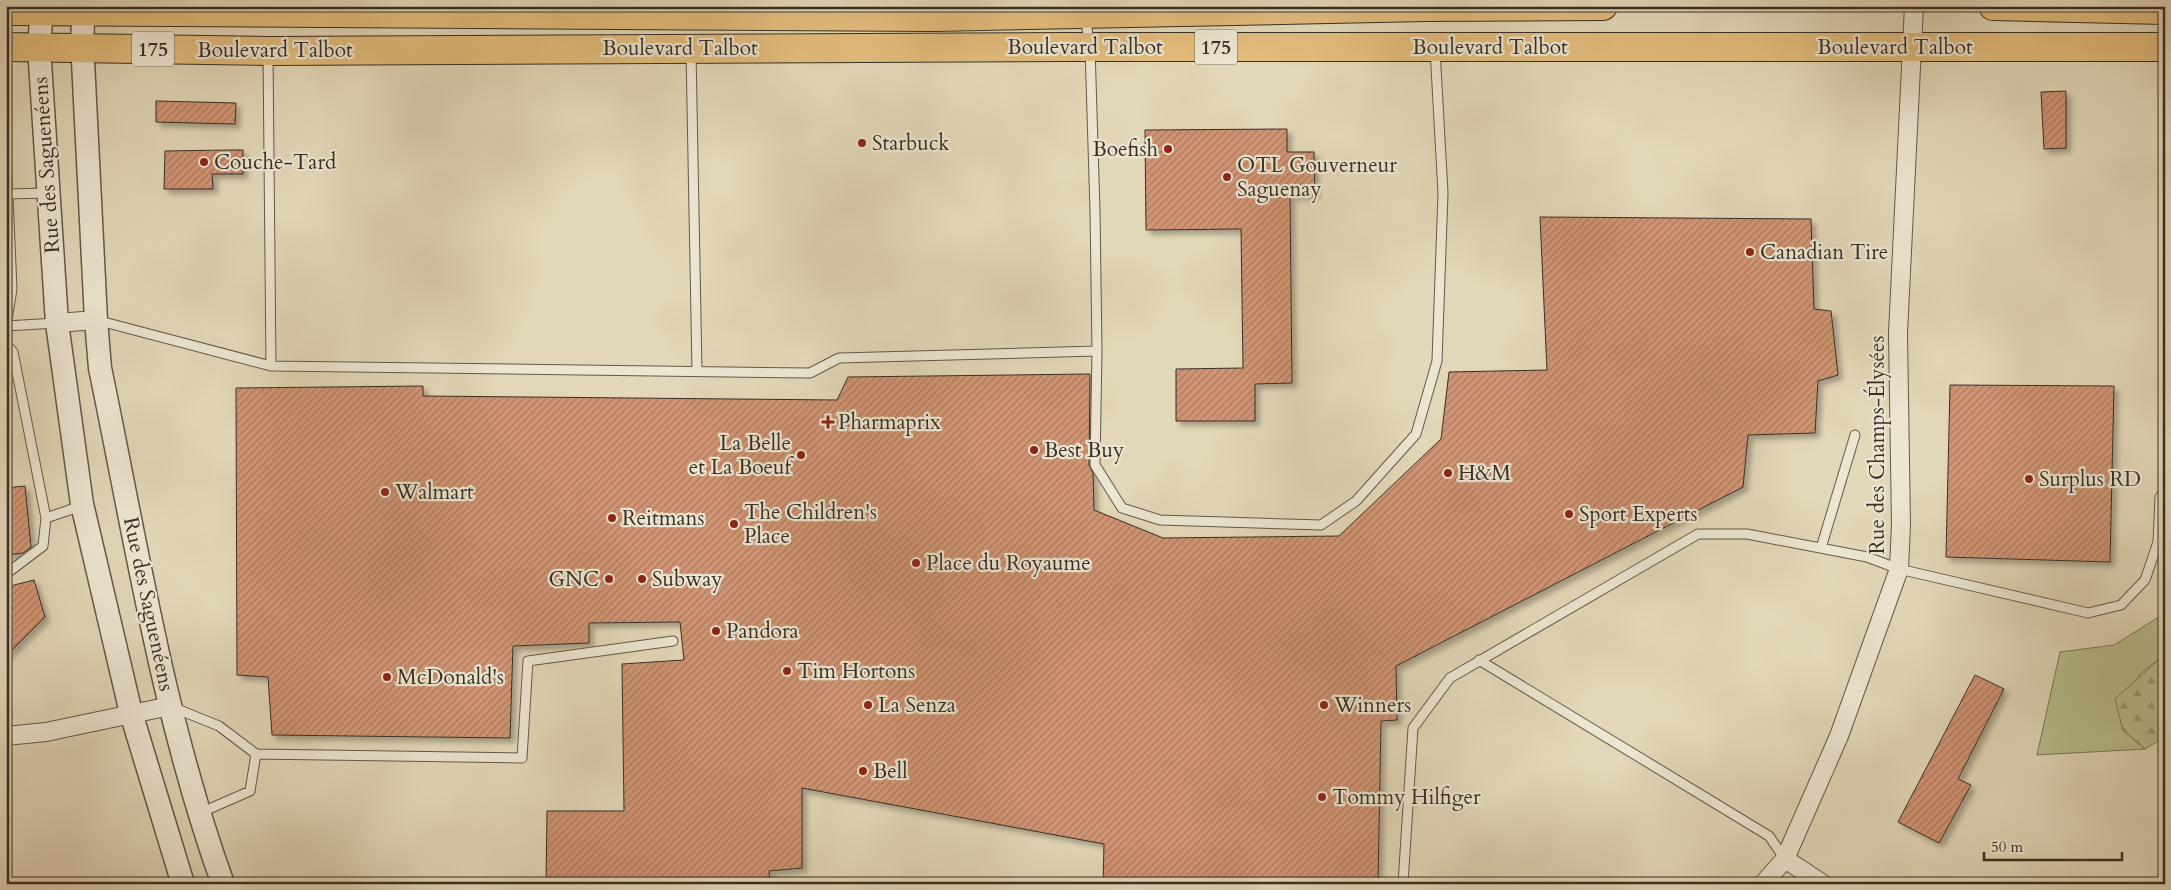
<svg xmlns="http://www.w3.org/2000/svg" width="2171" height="890" viewBox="0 0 2171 890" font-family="Cardo,serif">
  <defs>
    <pattern id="forest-firs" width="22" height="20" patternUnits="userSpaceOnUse" patternTransform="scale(1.25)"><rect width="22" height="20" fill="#b8bd8c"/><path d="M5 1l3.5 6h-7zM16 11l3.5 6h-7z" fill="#979a72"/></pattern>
    <pattern id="building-hatch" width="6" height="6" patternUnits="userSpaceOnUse" patternTransform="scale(1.25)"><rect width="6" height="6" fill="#d19574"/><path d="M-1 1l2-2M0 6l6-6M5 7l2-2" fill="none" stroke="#ab7a5f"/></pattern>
    <filter id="shadow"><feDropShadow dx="4.5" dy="4.5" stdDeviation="2.5" flood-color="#0004"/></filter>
  </defs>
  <rect width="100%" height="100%" fill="#e2d7b8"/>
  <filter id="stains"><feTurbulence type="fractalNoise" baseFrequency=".004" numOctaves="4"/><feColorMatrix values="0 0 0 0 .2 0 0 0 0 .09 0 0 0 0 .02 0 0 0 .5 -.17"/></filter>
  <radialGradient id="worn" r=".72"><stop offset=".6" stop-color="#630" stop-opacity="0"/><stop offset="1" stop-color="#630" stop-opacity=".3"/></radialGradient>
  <path fill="#b8bd8c" stroke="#787658" d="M 2165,607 L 2165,654 L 2139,675 L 2123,730 L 2145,749 L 2037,755 L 2060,652 L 2114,645 L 2162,615 Z"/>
  <path fill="url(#forest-firs)" stroke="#787658" d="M 2165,654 L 2165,737 L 2145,749 L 2123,730 L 2115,699 Z"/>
  <path fill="url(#building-hatch)" stroke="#382f24" filter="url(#shadow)" d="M 2066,91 L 2066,148 L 2044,149 L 2041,92 Z
    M 156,101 L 236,103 L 235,124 L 156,122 Z
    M 1287,129 L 1287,152 L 1314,152 L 1315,195 L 1290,195 L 1292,383 L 1255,384 L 1255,421 L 1176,421 L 1176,369 L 1243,368 L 1241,229 L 1146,230 L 1145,130 Z
    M 228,150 L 243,150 L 243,174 L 212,174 L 213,189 L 164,189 L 165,151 Z
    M 1540,217 L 1811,219 L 1814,309 L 1831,311 L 1838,375 L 1818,381 L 1815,433 L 1748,435 L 1743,487 L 1396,666 L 1397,720 L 1381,721 L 1378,883 L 1103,884 L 1104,844 L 802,788 L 802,868 L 769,871 L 770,884 L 546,884 L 547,811 L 624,811 L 622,664 L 684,660 L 680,622 L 589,623 L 589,643 L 513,646 L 510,738 L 272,735 L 268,677 L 237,675 L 236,388 L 423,386 L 423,396 L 837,400 L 848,377 L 1090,374 L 1089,465 L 1093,473 L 1094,510 L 1163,538 L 1339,536 L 1441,439 L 1449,372 L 1547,370 Z
    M 1950,385 L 2114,386 L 2110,562 L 1946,557 Z
    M 25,486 L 31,547 L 23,553 L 6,555 L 6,488 Z
    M 34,580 L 45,617 L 6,656 L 6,592 L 14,585 Z
    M 1975,675 L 2004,689 L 1958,779 L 1971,785 L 1939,843 L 1898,822 Z"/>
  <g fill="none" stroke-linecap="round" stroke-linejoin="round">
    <g stroke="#625949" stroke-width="11">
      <path id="service" d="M 1085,16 L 1090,47 L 1095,211 L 1097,351 L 1095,465 L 1122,508 L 1160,520 L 1321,525 L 1356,501 L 1416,434 L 1437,361 L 1443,193 L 1435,49
        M 691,51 L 697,371
        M 268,53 L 271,366
        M 6,151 L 12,289 L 6,326 L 56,323
        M 6,194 L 47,193
        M 96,320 L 271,366 L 810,373 L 839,358 L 1097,351
        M 6,344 L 13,352 L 46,518 L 81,506
        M 1821,548 L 1855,435
        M 6,574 L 43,546 L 46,518
        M 1479,660 L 1769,836 L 1785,859
        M 172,707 L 219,726 L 256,754 L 522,758 L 528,661 L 673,641
        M 200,813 L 250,791 L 256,754
        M 1403,884 L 1413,728 L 1450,678 L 1698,534 L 1747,534 L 1867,557 L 1899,569 L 2088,613 L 2121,605 L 2145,580 L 2158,542 L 2160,497 L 2165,492"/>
    </g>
    <g stroke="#625949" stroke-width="20">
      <path id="minor" d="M 57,323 L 96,320
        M 6,736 L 46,732 L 170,706
        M 1785,859 L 1823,884
        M 1763,884 L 1785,859 L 1839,736 L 1899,569 L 1901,525 L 1898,333 L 1914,6"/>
    </g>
    <g stroke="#625949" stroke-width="25">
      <path id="tertiary" d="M 42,6 L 39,47 L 57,323 L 82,504 L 131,713 L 183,884
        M 84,6 L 82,41 L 96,320 L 100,368 C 136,541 163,718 223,884"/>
    </g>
    <g stroke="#382f24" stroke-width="30">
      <path id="primary" d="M 1993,6 L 2165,10
        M 6,11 L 935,17 L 1426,7 L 1603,6
        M 6,47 L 268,51 L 1066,47 L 2165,47"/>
    </g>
    <use href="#service" stroke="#ece5d1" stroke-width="9"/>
    <use href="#minor" stroke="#ece5d1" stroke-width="18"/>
    <use href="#tertiary" stroke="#ece5d1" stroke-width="22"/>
    <use href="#primary" stroke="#e1bc7c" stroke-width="28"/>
  </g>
  <g fill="#8f2418" stroke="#ece5d1" stroke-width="2">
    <circle cx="862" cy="143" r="5"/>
    <circle cx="1168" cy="149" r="5"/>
    <circle cx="204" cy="162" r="5"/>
    <circle cx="1227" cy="177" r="5"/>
    <circle cx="1750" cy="252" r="5"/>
    <path d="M825.5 414.5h5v5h5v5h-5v5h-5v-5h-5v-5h5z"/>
    <circle cx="1034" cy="450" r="5"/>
    <circle cx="801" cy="455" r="5"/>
    <circle cx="1448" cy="473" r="5"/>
    <circle cx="2029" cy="479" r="5"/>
    <circle cx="385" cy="492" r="5"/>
    <circle cx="1569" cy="514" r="5"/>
    <circle cx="612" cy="518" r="5"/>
    <circle cx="734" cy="524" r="5"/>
    <circle cx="916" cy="563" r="5"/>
    <circle cx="609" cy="579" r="5"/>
    <circle cx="642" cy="579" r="5"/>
    <circle cx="716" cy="631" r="5"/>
    <circle cx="787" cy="671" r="5"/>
    <circle cx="387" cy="677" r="5"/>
    <circle cx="868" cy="705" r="5"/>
    <circle cx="1324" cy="705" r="5"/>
    <circle cx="863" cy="771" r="5"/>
    <circle cx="1322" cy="797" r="5"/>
  </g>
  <g text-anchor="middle" stroke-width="4.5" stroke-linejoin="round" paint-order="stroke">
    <g fill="#ece5d1" stroke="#6e6658" stroke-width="1">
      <rect x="1195" y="29.5" width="42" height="35" rx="4"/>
      <rect x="132" y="31.5" width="42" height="35" rx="4"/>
    </g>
    <g font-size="20" font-weight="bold" fill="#382f24">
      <text x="1216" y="54">175</text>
      <text x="153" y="56">175</text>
    </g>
    <g font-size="21" fill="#382f24" stroke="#ece5d1">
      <text x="1085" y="54">Boulevard Talbot</text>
      <text x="1490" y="54">Boulevard Talbot</text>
      <text x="1895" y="54">Boulevard Talbot</text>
      <text x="680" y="55">Boulevard Talbot</text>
      <text x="275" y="57">Boulevard Talbot</text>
      <text transform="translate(46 165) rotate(-94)" y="7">Rue des Saguenéens</text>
      <text transform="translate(1877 445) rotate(-90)" y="7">Rue des Champs-Élysées</text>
      <text transform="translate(149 604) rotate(78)" y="7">Rue des Saguenéens</text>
    </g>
    <g font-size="21" fill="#382f24" stroke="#ece5d1" text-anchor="start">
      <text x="872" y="150">Starbuck</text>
      <text x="1158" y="156" text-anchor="end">Boefish</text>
      <text x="214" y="169">Couche-Tard</text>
      <text x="1237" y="172">OTL Gouverneur<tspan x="1237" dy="24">Saguenay</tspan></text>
      <text x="1760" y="259">Canadian Tire</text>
      <text x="838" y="429">Pharmaprix</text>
      <text x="791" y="450" text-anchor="end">La Belle<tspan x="791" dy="24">et La Boeuf</tspan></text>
      <text x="1044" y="457">Best Buy</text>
      <text x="1458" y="480">H&amp;M</text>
      <text x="2039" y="486">Surplus RD</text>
      <text x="395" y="499">Walmart</text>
      <text x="744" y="519">The Children's<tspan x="744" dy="24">Place</tspan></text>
      <text x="1579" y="521">Sport Experts</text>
      <text x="622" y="525">Reitmans</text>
      <text x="926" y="570">Place du Royaume</text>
      <text x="599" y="586" text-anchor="end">GNC</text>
      <text x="652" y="586">Subway</text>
      <text x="726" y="638">Pandora</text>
      <text x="797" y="678">Tim Hortons</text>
      <text x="397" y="684">McDonald's</text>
      <text x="878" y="712">La Senza</text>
      <text x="1334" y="712">Winners</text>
      <text x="873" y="778">Bell</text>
      <text x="1332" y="804">Tommy Hilfiger</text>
    </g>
  </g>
  <rect width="2171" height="890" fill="none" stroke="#e2d7b8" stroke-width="25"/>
  <rect x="8" y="8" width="2156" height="875" fill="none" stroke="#382f24" stroke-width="2.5"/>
  <rect x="12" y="12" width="2146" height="865" fill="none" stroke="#382f24"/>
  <path d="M1984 852v8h138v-8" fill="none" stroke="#382f24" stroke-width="2.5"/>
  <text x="1991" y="852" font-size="15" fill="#382f24" stroke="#ece5d1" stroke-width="4" paint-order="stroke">50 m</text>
  <rect width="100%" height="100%" filter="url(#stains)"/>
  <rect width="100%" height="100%" fill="url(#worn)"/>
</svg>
